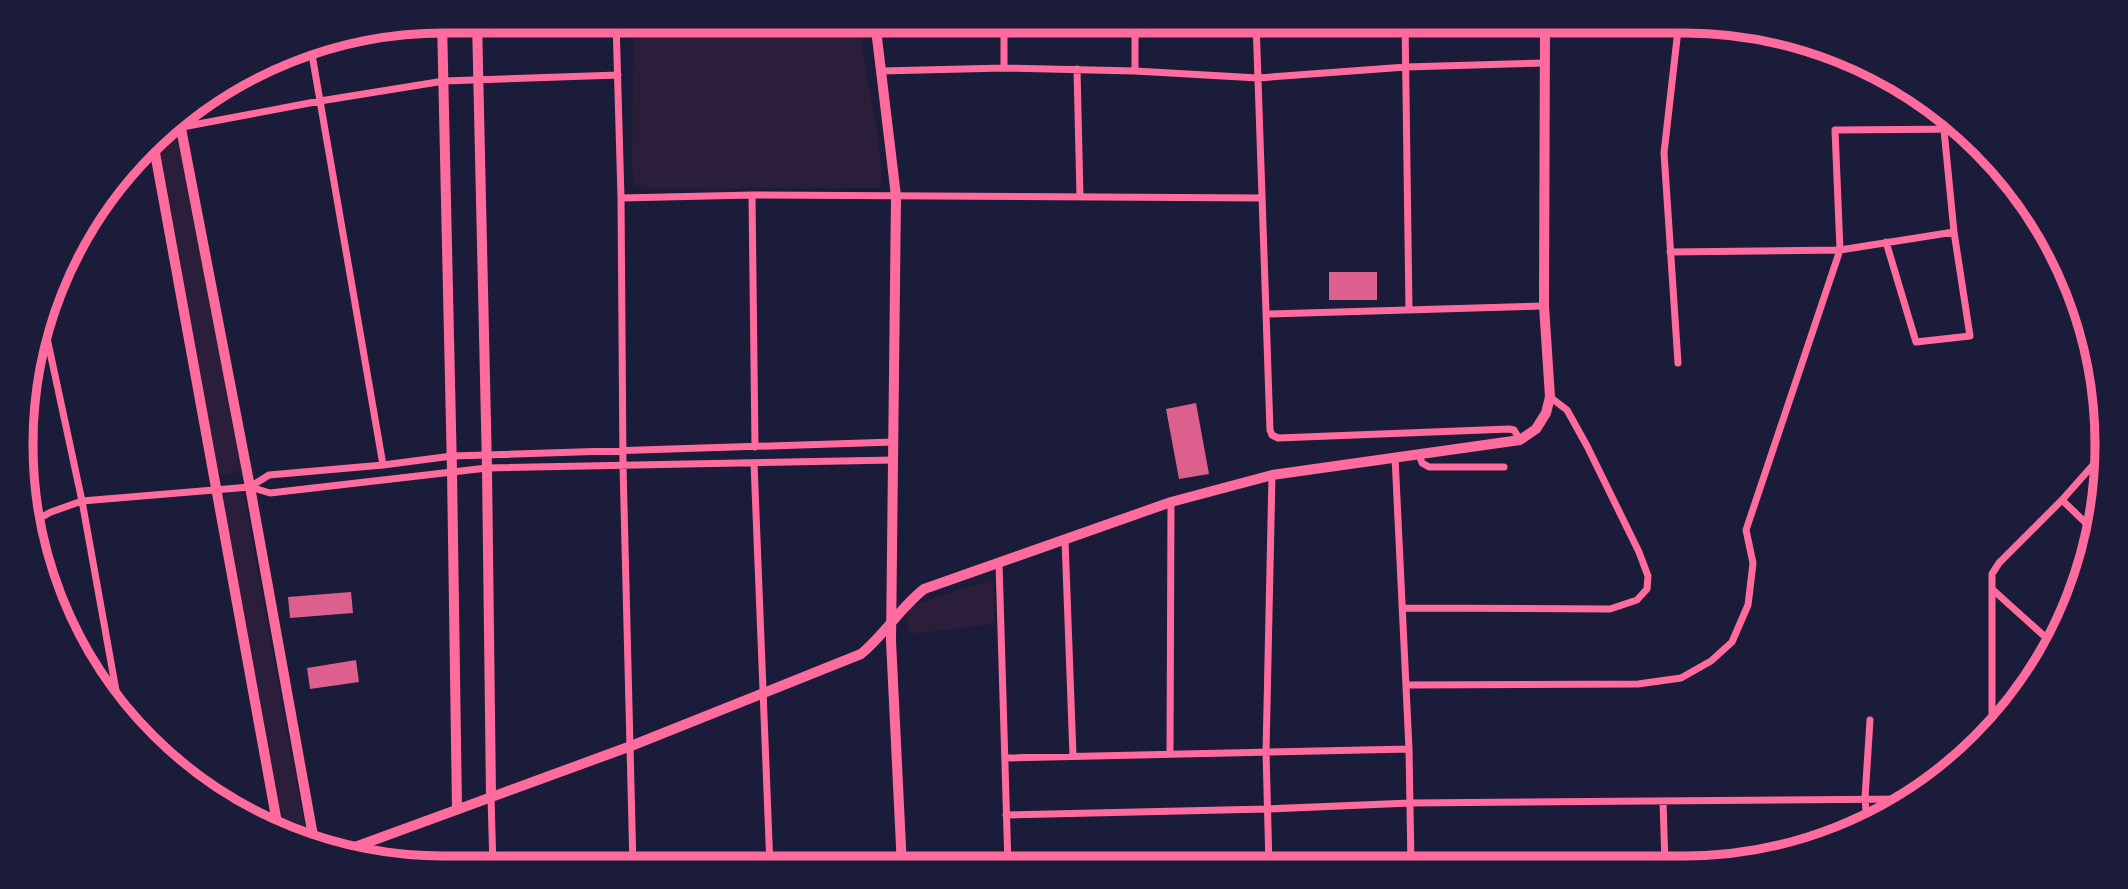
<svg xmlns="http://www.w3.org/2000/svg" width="2128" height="889" viewBox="0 0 2128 889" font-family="Helvetica,sans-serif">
  <rect width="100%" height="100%" fill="#1b1b3a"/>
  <path fill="#2a1e3b" d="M 633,21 L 863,21 C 863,34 862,47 864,59 C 871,103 883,144 881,188 L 645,189 L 635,185 L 632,169 Z
    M 173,133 L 178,139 L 241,468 L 237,473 L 224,476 L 217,471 L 156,140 L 160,136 Z
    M 240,492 L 244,495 L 308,845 L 284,832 L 223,500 L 225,494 Z
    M 993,579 L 995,624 L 921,633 L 912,633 L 908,629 L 907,612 L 912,605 Z"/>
  <path fill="#dd5f8e" d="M 1329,272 L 1377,272 L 1377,300 L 1329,300 Z
    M 1196,403 L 1209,474 L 1179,479 L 1166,409 Z
    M 351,592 L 353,613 L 290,618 L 288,597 Z
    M 356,660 L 359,682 L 310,689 L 307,668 Z"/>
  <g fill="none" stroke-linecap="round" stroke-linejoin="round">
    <path stroke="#ff6b9d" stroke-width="7" d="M 616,21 L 621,198 L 623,465 L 633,867
      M 1004,21 L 1004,68
      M 1256,21 L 1270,430 L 1272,435 L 1278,438 L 1509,429 L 1514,430 L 1520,440
      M 1405,21 L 1409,310
      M 310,43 L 383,465
      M 1077,69 L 1080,197
      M 881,71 L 1004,68 L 1135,71 L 1258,78 L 1406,67 L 1545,63
      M 1135,71 L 1135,21
      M 161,131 L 320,101 L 444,81 L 618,75
      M 752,195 L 755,447
      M 621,198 L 752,195 L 1262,198
      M 1886,242 L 1916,342 L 1970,336 L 1954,232 L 1944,130
      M 1670,252 L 1840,250 L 1954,232
      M 2069,278 L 2070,285
      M 1267,314 L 1544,306
      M 44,324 L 82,501 L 119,707
      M 1678,363 L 1664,153 L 1679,21
      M 1419,454 L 1422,463 L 1429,467 L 1504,467
      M 1395,457 L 1409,749 L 1411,865
      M 754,463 L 770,867
      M 250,487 L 269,475 L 383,465 L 452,456 L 894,442
      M 2062,500 L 2091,528
      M 29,524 L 51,512 L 82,501 L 250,487 L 270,493 L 487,468 L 894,460
      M 1065,540 L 1073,756
      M 999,563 L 1008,866
      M 1992,589 L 2053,644
      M 1402,608 L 1610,609 L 1637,600 L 1647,589 L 1648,576 L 1639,552 L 1587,446 L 1567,410 L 1550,397
      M 1406,685 L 1638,684 L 1681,678 L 1711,661 L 1732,642 L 1748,605 L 1749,597 L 1753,563 L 1746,530 L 1840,250 L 1835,130 L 1965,129
      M 1992,726 L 1992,574 L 1999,563 L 2062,500 L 2101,456
      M 1170,754 L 1171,502
      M 1005,758 L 1409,749
      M 491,797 L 493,868
      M 1663,801 L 1665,865
      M 1006,815 L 1267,809 L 1410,803 L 1909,799
      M 1867,824 L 1865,798 L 1870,720
      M 1269,866 L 1266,752 L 1272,475
      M 1311,866 L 1411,863"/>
    <path stroke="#ff6b9d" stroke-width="10" d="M 875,21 L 896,196 L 891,641 L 902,867
      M 344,851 L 631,746 L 861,654 C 885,634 899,609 924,589 L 1171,502 L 1272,475 L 1520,440 L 1536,429 L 1546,413 L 1550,397 L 1544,306 L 1545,21"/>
    <path stroke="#ff6b9d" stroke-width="10" d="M 442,21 L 452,471 L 457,809
      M 477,21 L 487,468 L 491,797
      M 179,118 L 250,487 L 315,847
      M 153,142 L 278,828"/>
  </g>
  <path d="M0 0H2128V889H0ZM444 33H1684A411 411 0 0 1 2095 444V445A411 411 0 0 1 1684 856H444A411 411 0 0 1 33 445V444A411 411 0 0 1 444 33Z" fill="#1b1b3a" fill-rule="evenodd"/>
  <path fill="none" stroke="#ff6b9d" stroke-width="9" d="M444 33H1684A411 411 0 0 1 2095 444V445A411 411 0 0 1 1684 856H444A411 411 0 0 1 33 445V444A411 411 0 0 1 444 33Z"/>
</svg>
